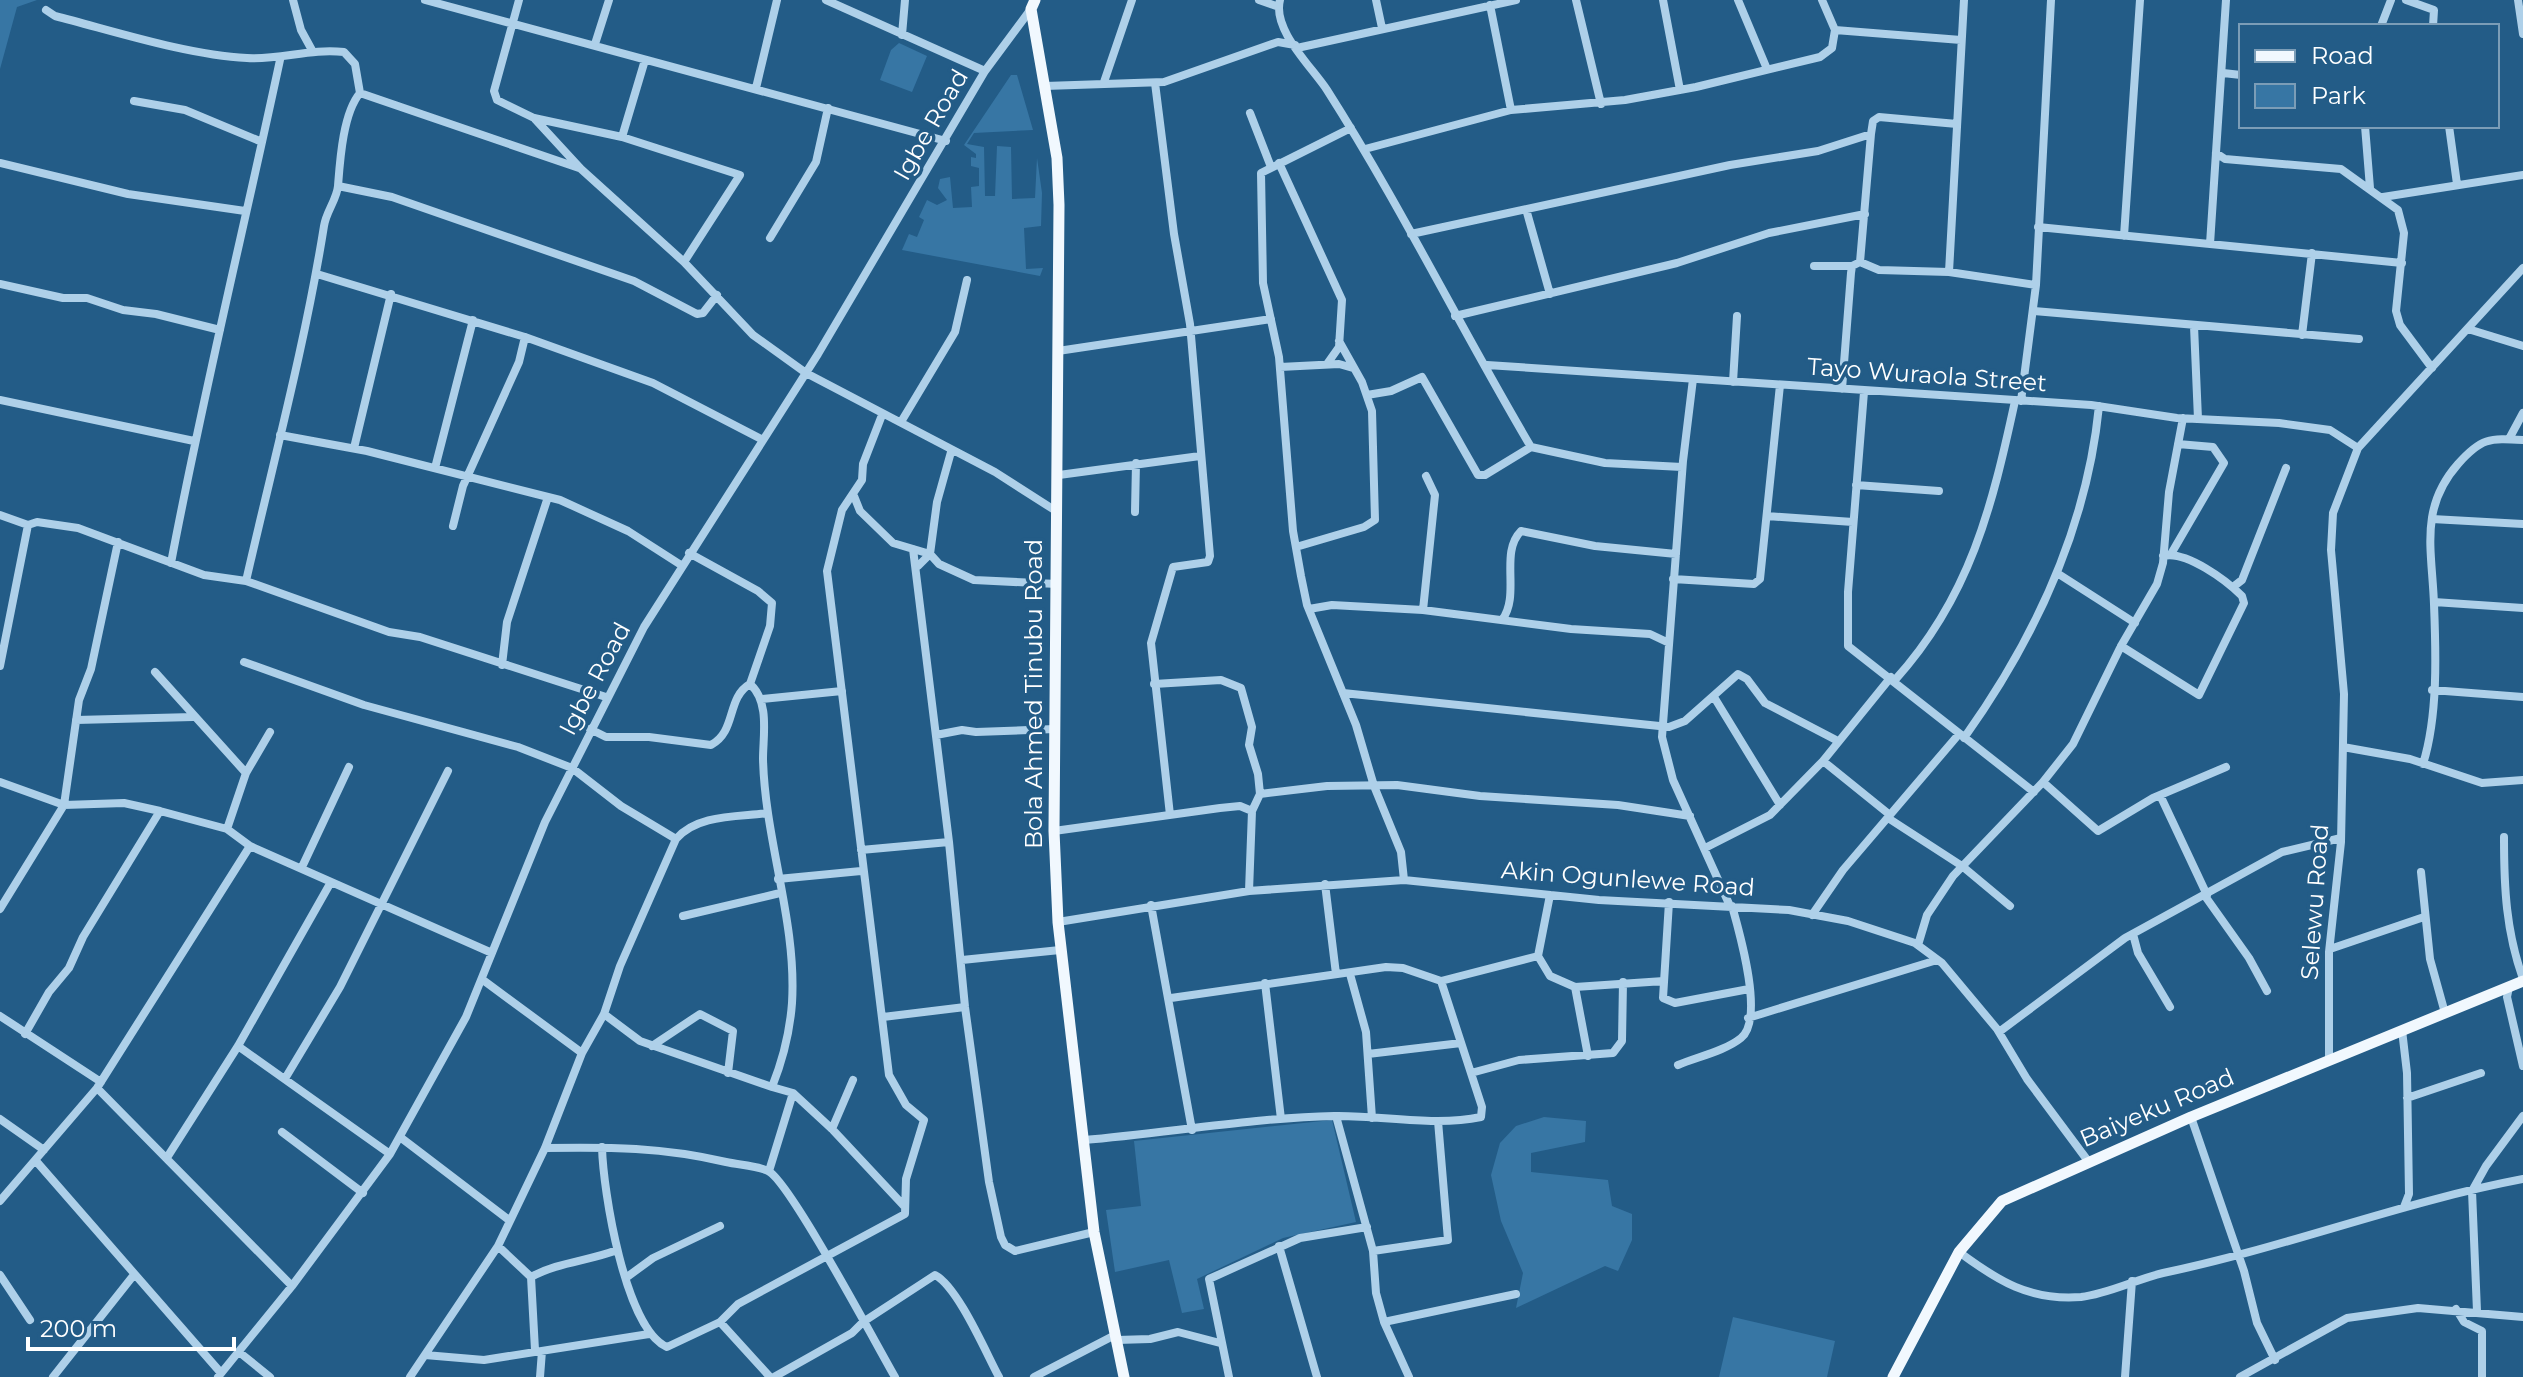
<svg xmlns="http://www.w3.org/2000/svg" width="2523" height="1377" viewBox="0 0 2523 1377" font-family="Montserrat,sans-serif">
  <rect width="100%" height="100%" fill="#235c87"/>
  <path fill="#3776a4" d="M 0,0 L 37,0 L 17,7 L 0,69 Z
    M 899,43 L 927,56 L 912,92 L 880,80 L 891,50 Z
    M 1011,75 L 1017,75 L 1033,130 L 974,133 L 967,144 L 984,147 L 985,196 L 995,196 L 997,146 L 1011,147 L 1012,199 L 1035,198 L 1037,158 L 1042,193 L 1041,226 L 1024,228 L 1026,269 L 1043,268 L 1040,276 L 902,250 L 909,234 L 917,237 L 924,220 L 919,217 L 927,200 L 937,205 L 947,200 L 938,188 L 940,179 L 950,177 L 953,208 L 972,207 L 971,187 L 979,186 L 979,168 L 971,166 L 971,157 L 976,158 L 976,154 L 964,145 Z
    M 1544,1117 L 1586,1121 L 1585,1142 L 1531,1153 L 1531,1172 L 1608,1180 L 1612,1206 L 1632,1214 L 1632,1240 L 1618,1271 L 1605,1266 L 1516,1308 L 1523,1273 L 1501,1221 L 1491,1175 L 1500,1143 L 1516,1126 Z
    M 1332,1120 L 1356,1222 L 1283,1238 L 1197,1279 L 1204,1309 L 1182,1313 L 1169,1260 L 1115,1272 L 1106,1210 L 1141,1206 L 1134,1141 Z
    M 1733,1317 L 1835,1341 L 1827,1377 L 1719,1377 Z"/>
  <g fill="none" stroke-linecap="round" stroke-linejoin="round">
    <path stroke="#aed0e9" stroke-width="8" d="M 293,0 L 301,30 L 313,52
      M 425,0 L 946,141
      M 519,0 L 494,91 L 497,100 L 534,118 L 622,137 L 740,175 L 684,262
      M 826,0 L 985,71
      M 1259,0 L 1279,7
      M 1280,0 C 1272,30 1312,67 1327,90 C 1401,206 1461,329 1531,447
      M 1376,0 L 1382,28
      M 1576,0 L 1601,104
      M 1663,0 L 1680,90
      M 1738,0 L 1767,69
      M 2406,0 L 2434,10 L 2433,26
      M 2518,0 L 2523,34
      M 1490,5 L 1511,110
      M 46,10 L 55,16 C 114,31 187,55 247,58 C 280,60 311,48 344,52 L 355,64 L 360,93 C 343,113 340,160 338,186 C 337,199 326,212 324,226 C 305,345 273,463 246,581
      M 2381,26 L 2391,0
      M 1835,30 L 1961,40
      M 902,35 L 905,0
      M 595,44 L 609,0
      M 1297,48 L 1516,0
      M 2223,73 L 2241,75
      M 1104,82 L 1132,0
      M 1155,83 L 1174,234 L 1190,324 L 1210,556 L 1208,562 L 1173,567 L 1151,643 L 1170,815
      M 1045,86 L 1164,82 L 1278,42 L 1295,45
      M 756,88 L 777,0
      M 360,93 L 579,168
      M 134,101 L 185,110 L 262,142
      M 1250,113 L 1271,167
      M 534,118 L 581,169 L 684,262 L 753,335 L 806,373 L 995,472 L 1056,511
      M 2365,126 L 2370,188
      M 2449,126 L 2457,184
      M 1351,128 L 1261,173 L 1263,283 L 1279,357 L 1293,531 L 1301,576 L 1307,605 L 1356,725 L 1374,786 L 1401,852 L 1404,880
      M 622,137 L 645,60
      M 1365,149 L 1511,110 L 1625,100 L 1696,87 L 1820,57 L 1832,48 L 1835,30 L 1822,0
      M 2216,153 L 2225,159 L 2341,169 L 2398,210 L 2404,233 L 2396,311 L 2400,325 L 2432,368
      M 0,163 L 128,194 L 245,211
      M 1279,163 L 1342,300 L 1339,347 L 1327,364
      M 338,186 L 392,197 L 634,281 L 697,314 L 703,313 L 717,295
      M 2383,197 L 2523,175
      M 1526,209 L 1550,294
      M 2038,227 L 2402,263
      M 1411,234 L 1730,165 L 1818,151 L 1871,134 L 1873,121 L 1879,117 L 1957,124
      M 2124,236 L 2140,0
      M 770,238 L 816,162 L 828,108
      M 2210,244 L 2226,0
      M 1860,262 L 1879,270 L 1949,272 L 2036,285
      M 1814,266 L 1852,266
      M 1949,272 L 1964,0
      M 317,274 L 525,337 L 653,383 L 763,440
      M 0,284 L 63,298 L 87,298 L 123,310 L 156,314 L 220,330
      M 2034,311 L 2359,339
      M 1455,316 L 1677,263 L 1769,233 L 1865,214
      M 2194,326 L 2198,419
      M 2468,329 L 2523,346
      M 2302,335 L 2312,253
      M 1058,351 L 1271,319
      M 1487,365 L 2091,405 L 2177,418 L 2279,423 L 2330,430 L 2358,448
      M 1280,367 L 1339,364 L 1353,368
      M 1693,379 L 1683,461 L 1662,737 L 1673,780 L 1730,906
      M 1733,382 L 1737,316
      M 1842,389 L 1851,273 L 1852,266 L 1860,262 L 1871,134
      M 1864,392 L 1848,592 L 1848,646 L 2034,792
      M 1367,395 L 1391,391 L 1422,377 L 1478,475 L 1485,475 L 1531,447 L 1605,463 L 1682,467
      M 0,400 L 194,441
      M 2021,401 L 2036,285 L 2051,0
      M 901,422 L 955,332 L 967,280
      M 280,435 L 367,451 L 560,500 L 628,531 L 681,565
      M 2509,439 L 2523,413
      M 354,448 L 391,294
      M 435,468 L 473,320
      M 1059,475 L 1200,456
      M 1856,485 L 1939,491
      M 854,496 L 860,511 L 893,543 L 930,554 L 939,564 L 974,580 L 1057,584
      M 1135,512 L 1136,463
      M 0,515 L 28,525
      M 1767,516 L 1853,522
      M 2432,519 L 2523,524
      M 453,526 L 463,486 L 519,362 L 525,337
      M 1296,547 L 1364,527 L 1375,520 L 1372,411 L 1362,382 L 1339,341
      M 913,549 L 949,842 L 965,1007 L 989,1182 L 1001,1237 L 1005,1245 L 1015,1251 L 1094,1232
      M 689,553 L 758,591 L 772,603 L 770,626 L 750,684 C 770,702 763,735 763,759 C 765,841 797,922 792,1003 C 790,1030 782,1062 772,1087 L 793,1093
      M 2171,554 L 2224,463 L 2213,447 L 2178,444
      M 171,563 C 203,394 244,228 280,60
      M 918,566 L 930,554 L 937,502 L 951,452
      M 2057,573 L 2135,623
      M 1673,579 L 1754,584 L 1760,579 L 1780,385
      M 2233,587 L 2242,580 L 2286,468
      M 2434,602 L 2523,608
      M 1309,609 L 1332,605 L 1423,610 L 1571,629 L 1650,634 L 1669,643
      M 1423,610 L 1435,495 L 1426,476
      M 1502,620 C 1521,595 1499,553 1521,531 L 1595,546 L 1676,554
      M 2121,646 L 2199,695 L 2244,603 L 2242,596 C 2227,581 2186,550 2163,556
      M 244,662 L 364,705 L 518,747 L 572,768 L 621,806 L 676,839
      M 502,665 L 507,622 L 548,497
      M 0,666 L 28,525 L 37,522 L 78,528 L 204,575 L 246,581 L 389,632 L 420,637 L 606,697
      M 155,672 L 246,773
      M 1895,680 C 1970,597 1992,507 2015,401
      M 1154,684 L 1221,680 L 1241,688 L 1252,727 L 1249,745 L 1258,774 L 1260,794 L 1252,811 L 1249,891
      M 2432,690 L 2523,697
      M 1343,693 L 1669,727 L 1685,721 L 1738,674 L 1747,679 L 1765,703 L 1838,741
      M 1714,697 L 1780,805
      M 762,699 L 842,691
      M 76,720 L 193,717
      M 590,729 L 606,737 L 649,737 L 711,745 C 737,731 726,698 750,684
      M 936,735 L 962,730 L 976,732 L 1055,729
      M 1964,738 C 2034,640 2087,527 2099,406
      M 2343,747 L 2410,759 L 2482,783 L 2523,780
      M 1823,761 L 1890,815
      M 2423,764 C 2438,716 2436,654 2434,604 C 2432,550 2419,508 2458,464 C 2481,438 2489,438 2523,440
      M 0,782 L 64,805 L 124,803 L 160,811 L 227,829 L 250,846 L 492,953
      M 2043,782 L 2098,831 L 2153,798 L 2226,767
      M 1260,794 L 1327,786 L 1397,785 L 1480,796 L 1618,805 L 1690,816
      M 2160,795 L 2207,895
      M 1888,818 L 1962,866 L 2010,906
      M 227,829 L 246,773 L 270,732
      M 1054,831 L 1220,808 L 1240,806 L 1252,811
      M 2504,837 C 2504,888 2506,931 2523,979
      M 1705,848 L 1770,815 L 1823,761 L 1891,677
      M 861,850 L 949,842
      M 302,867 L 349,767
      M 2421,872 L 2430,959 L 2445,1013
      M 778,879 L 861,871
      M 1325,884 L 1336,974
      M 1550,895 L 1538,956 L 1550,976 L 1575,987 L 1664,981
      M 2205,896 L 2249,958 L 2267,991
      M 1669,902 L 1663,998 L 1675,1003 L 1749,989
      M 1151,905 L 1192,1130
      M 0,909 L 64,805 L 79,700 L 91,669 L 118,542
      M 1812,915 L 1843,870 L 1959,734
      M 683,916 L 780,893
      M 1058,922 L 1249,891 L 1404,880 L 1599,900 L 1789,910 L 1848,921 L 1915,943 L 1942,963 L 1997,1029 L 2027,1079 L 2088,1161
      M 2133,934 L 2138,953 L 2170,1007
      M 1918,945 L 1927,915 L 1953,876 L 2043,782 L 2073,744 L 2121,646 L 2157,584 L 2163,563 L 2169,492 L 2183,418
      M 2330,949 L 2424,917
      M 962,960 L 1060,950
      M 1350,974 L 1366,1032 L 1372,1118
      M 483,980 L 582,1053
      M 1265,983 L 1281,1119
      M 1575,987 L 1588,1056
      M 2509,987 L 2507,997 L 2523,1066
      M 1171,998 L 1386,967 L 1403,968 L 1441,981 L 1538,956
      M 604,1014 L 640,1041 L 772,1087
      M 0,1016 L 101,1082
      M 883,1017 L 965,1007
      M 1748,1018 L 1937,960
      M 2402,1030 L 2407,1073 L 2409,1194 L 2404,1207
      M 1999,1032 L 2125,938 L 2282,852 L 2341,838
      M 25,1034 L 49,992 L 69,968 L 83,937 L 160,811
      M 238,1046 L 390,1154
      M 652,1046 L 700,1014 L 733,1031 L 728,1073
      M 1368,1054 L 1461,1043
      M 2329,1060 L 2329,952 L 2341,842 L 2344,694 L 2331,550 L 2333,513 L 2358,448 L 2523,268
      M 1678,1065 C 1697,1057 1725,1051 1741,1038 C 1765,1019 1739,931 1732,906
      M 1471,1073 L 1519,1060 L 1613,1053 L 1622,1041 L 1623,982
      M 286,1077 L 340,987 L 448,771
      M 97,1088 L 292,1286
      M 2407,1098 L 2481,1073
      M 1336,1116 L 1373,1251 L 1376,1293 L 1384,1322 L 1409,1377
      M 2191,1117 L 2244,1271 L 2257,1323 L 2275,1360
      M 0,1119 L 44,1150
      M 832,1129 L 853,1080
      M 282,1132 L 363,1193
      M 400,1137 L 509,1220
      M 1084,1140 C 1167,1133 1251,1118 1334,1116 C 1383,1115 1433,1127 1481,1117 L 1482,1107 L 1441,981
      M 602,1147 C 603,1190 625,1329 667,1347 L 720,1322 L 738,1304 L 905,1214 L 906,1179 L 924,1120 L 906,1105 L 889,1075 L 827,571 L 842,510 L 862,480 L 863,464 L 882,415
      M 545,1148 C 610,1147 662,1147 726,1162 C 739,1165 756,1165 768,1171 C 789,1180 877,1346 895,1377
      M 168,1156 L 238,1046 L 331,882
      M 36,1161 L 221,1373
      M 769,1171 L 793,1093 L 832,1129 L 905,1207
      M 0,1201 L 97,1088 L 250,846
      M 498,1246 L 531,1277 L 535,1350
      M 1279,1246 L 1317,1377
      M 1373,1251 L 1448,1240 L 1438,1121
      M 1959,1252 C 1998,1281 2030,1301 2081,1297 C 2108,1294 2137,1279 2163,1273 C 2284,1248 2401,1202 2523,1179
      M 0,1275 L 30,1320
      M 531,1277 C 558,1262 589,1261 617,1250
      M 627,1277 L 653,1258 L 720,1226
      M 2456,1309 L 2464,1322 L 2482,1331 L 2482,1377
      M 2477,1311 L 2472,1191 L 2486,1166 L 2523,1116
      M 720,1322 L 770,1377
      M 1384,1322 L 1516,1294
      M 1117,1340 L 1150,1339 L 1178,1332 L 1220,1343
      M 239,1352 L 270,1377
      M 425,1355 L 484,1360 L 649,1334
      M 53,1377 L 133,1276
      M 218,1377 L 292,1286 L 390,1154 L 466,1017 L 545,822 L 644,627 L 818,354 L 985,71 L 1031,9
      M 410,1377 L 498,1246 L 545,1148 L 582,1053 L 604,1014 L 620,966 L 676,839 C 697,814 738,817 768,813
      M 540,1377 L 542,1351
      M 774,1377 L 852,1333 L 863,1322 L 935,1275 C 958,1287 986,1353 999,1377
      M 1034,1377 L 1115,1335
      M 1229,1377 L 1209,1279 L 1300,1238 L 1367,1227
      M 2125,1377 L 2132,1281
      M 2240,1377 L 2347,1318 L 2418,1308 L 2523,1317"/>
    <path stroke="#f1f8fe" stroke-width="11" d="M 1035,0 L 1031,9 L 1057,158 L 1059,205 L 1054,831 L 1058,922 L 1094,1232 L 1124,1377
      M 1893,1377 L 1959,1252 L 2002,1201 L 2191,1117 L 2523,981"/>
  </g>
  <g text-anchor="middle" stroke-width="7" stroke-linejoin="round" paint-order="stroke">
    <g font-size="24" fill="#fff" stroke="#235c87">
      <text transform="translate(931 125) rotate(-60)" y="8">Igbe Road</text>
      <text transform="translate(1927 375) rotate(4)" y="8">Tayo Wuraola Street</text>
      <text transform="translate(595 679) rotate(-62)" y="8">Igbe Road</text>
      <text transform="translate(1034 694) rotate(-90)" y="8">Bola Ahmed Tinubu Road</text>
      <text transform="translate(1628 879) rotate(4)" y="8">Akin Ogunlewe Road</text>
      <text transform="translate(2315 902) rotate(-86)" y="8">Selewu Road</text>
      <text transform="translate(2157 1108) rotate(-23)" y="8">Baiyeku Road</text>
    </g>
  </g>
  <rect x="2239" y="24" width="260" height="104" fill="#235c87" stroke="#7b9db7" stroke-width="2"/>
  <rect x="2255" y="50" width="40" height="12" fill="#f1f8fe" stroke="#7b9db7" stroke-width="2"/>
  <text x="2311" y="64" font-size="24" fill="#ffffff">Road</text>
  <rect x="2255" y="84" width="40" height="24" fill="#3776a4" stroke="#7b9db7" stroke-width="2"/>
  <text x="2311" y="104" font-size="24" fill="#ffffff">Park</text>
  <path d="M28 1337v12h206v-12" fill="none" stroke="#ffffff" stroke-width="4"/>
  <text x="40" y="1337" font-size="24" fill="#ffffff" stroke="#235c87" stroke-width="6" paint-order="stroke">200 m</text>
</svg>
